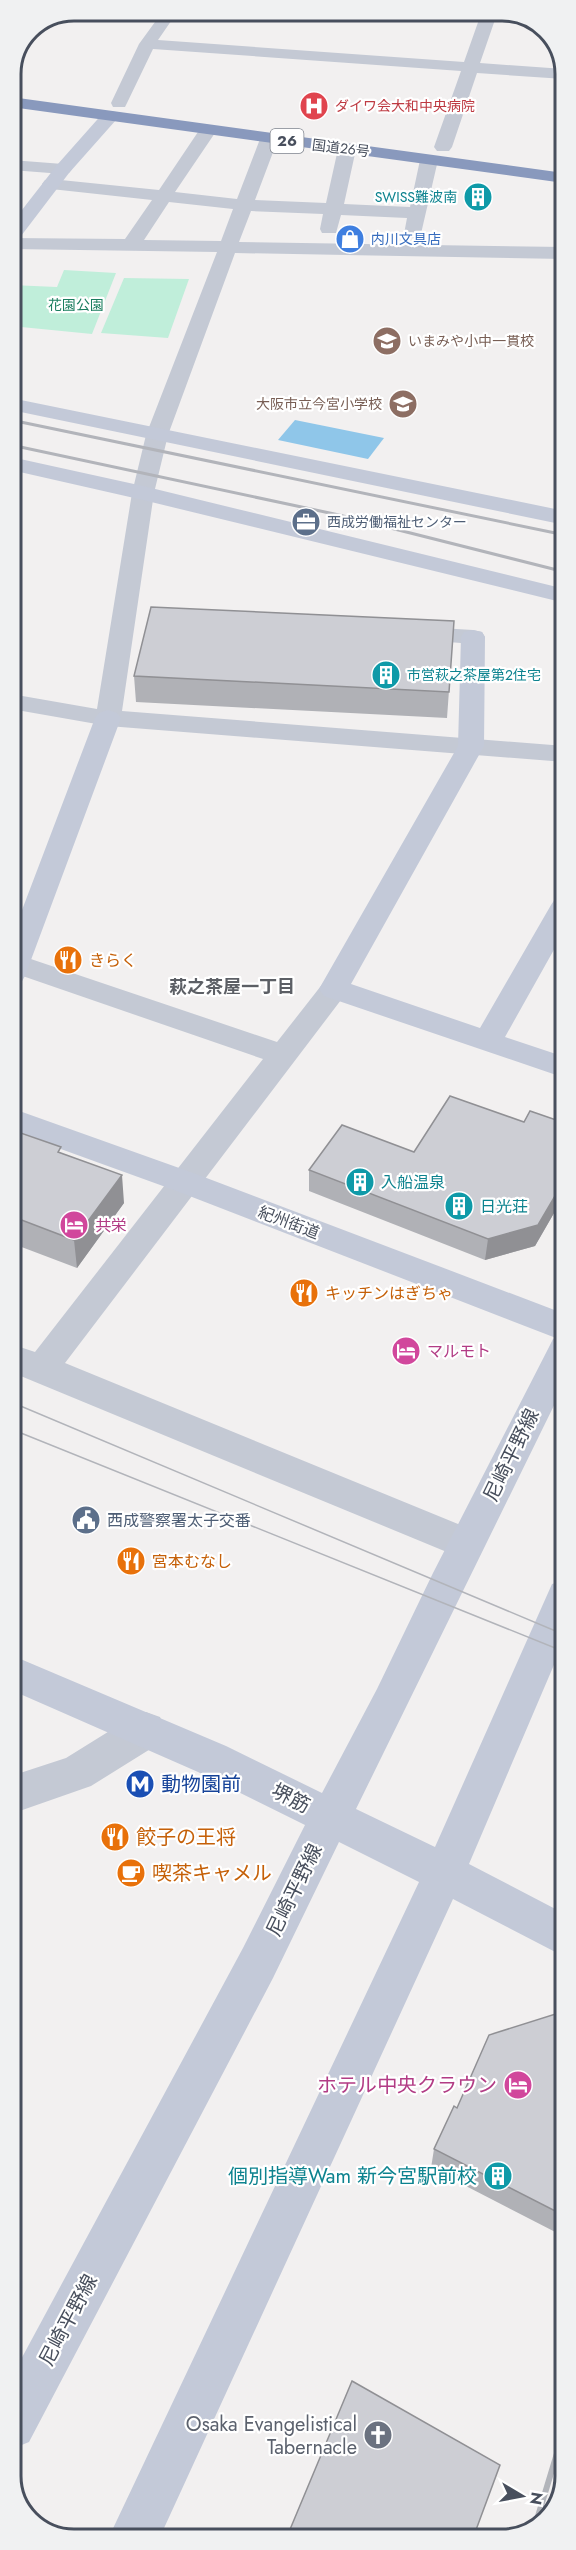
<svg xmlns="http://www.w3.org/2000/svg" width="576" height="2550" viewBox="0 0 576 2550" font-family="Jost,'Noto Sans JP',sans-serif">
  <rect width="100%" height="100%" fill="#f2f0f0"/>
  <path fill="#c0eeda" d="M 64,270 L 116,273 L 92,334 L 11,326 L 11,285 L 57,287 Z
    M 124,278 L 189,279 L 168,338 L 101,333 Z"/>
  <path fill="#8fc6e9" d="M 295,420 L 384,438 L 368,459 L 278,440 Z"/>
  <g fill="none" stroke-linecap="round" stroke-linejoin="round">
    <path fill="#c4c9d4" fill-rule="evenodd" d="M 163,11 L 178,11 L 158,40 L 464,62 L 482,11 L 498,11 L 480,63 L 564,69 L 564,79 L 477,73 L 452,147 L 449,151 L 437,151 L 434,147 L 461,71 L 153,49 L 127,103 L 125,107 L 113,107 L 111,103 L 139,44 Z
      M 208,125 L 214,126 L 217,130 L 175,192 L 237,199 L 260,139 L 263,135 L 275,135 L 278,139 L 255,200 L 326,203 L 338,149 L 341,145 L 353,145 L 356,149 L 344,204 L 410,207 L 420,160 L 423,156 L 435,156 L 438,160 L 420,238 L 406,238 L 404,234 L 407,218 L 341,215 L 336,233 L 322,233 L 320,229 L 323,214 L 251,211 L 239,242 L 564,247 L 564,259 L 235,253 L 168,435 L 154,493 L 122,711 L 565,746 L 565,762 L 108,726 L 11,709 L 11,694 L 97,709 L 132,493 L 146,435 L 217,252 L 11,249 L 11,238 L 125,239 L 152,200 L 51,189 L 45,188 L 42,184 L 45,180 L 51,179 L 159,190 L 202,126 ZM 169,202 L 233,209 L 221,241 L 144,240 Z
      M 11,160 L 63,164 L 69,165 L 72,169 L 69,173 L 63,174 L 11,170 Z
      M 407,626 L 473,630 L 482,632 L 485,637 L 482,642 L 473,644 L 399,638 L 395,633 L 399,628 Z
      M 16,954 L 277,1042 L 324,982 L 334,979 L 344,982 L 349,989 L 344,996 L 65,1363 L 480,1533 L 485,1544 L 480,1555 L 467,1560 L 454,1555 L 11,1372 L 11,1344 L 35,1352 L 263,1059 L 11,972 L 11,956 Z
      M 146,1712 L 160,1717 L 166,1730 L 160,1743 L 91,1786 L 11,1814 L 11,1776 L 66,1758 L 132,1717 Z"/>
    <path fill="#c3c9d8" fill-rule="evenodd" d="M 110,111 L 116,112 L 118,116 L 116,120 L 69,173 L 18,240 L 11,241 L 11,224 L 57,165 L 104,112 Z
      M 11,398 L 565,511 L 565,525 L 11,410 Z
      M 11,457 L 143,486 L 565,589 L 565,603 L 143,500 L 11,470 Z
      M 473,630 L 482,632 L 485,637 L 484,746 L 351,984 L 480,1028 L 551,905 L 555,899 L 565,896 L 565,930 L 505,1037 L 565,1057 L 565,1078 L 324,996 L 319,989 L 458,746 L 461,637 L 464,632 Z
      M 108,710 L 117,713 L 121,718 L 25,976 L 21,983 L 11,986 L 11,939 L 95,718 L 99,713 Z
      M 11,1108 L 196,1174 L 565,1314 L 565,1383 L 356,1809 L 435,1847 L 552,1584 L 565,1580 L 565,1639 L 469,1864 L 565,1914 L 565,1957 L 453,1899 L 159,2539 L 108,2539 L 419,1882 L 339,1842 L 273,1978 L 29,2442 L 12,2449 L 12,2376 L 243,1948 L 305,1825 L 198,1772 L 11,1690 L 11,1655 L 226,1746 L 322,1793 L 377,1689 L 433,1573 L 548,1349 L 553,1339 L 556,1338 L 174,1190 L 11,1131 Z"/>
    <path fill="#8999bd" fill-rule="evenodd" d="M 11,97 L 564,173 L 564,183 L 11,107 Z"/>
    <path stroke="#b2b4ba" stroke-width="1.5" d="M 11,1402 L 565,1635
      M 11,1429 L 565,1652"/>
    <path stroke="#b2b4ba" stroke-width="3" d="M 11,420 L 565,535
      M 11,445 L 339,515 L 565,572"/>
    <path stroke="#b2b4ba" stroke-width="6" d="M 535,2526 L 565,2427"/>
  </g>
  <path fill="#b0b1b6" d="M 454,621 L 447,718 L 136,702 L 134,676 Z
    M 524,1122 L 565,1123 L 565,1194 L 535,1246 L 485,1260 L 309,1191 L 309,1170 L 414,1152 Z
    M 11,1132 L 124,1203 L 77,1268 L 11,1243 Z
    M 565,2011 L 565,2237 L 431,2168 L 434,2149 L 457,2108 Z"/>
  <path fill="#909094" d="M 122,1175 L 124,1203 L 77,1268 L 74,1240 Z
    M 565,1179 L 565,1194 L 535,1246 L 485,1260 L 488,1239 Z"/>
  <path fill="#cdced4" stroke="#909094" stroke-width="1.5" d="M 151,607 L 454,621 L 449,692 L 134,676 Z
    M 450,1096 L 524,1122 L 530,1111 L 565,1123 L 565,1179 L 538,1225 L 488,1239 L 309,1170 L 342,1125 L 414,1152 Z
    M 11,1132 L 16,1134 L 18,1132 L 61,1147 L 58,1152 L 122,1175 L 74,1240 L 11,1216 Z
    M 565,2011 L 565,2216 L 434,2149 L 454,2106 L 457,2108 L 489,2035 Z
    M 352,2381 L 500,2465 L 473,2538 L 286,2539 Z"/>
  <defs>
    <g id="hospital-disc" transform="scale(1.5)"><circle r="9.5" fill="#e0444e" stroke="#fff"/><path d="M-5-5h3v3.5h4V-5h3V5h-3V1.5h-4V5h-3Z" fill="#fff"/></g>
    <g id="building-disc" transform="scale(1.5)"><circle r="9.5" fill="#0f9aa8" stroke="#fff"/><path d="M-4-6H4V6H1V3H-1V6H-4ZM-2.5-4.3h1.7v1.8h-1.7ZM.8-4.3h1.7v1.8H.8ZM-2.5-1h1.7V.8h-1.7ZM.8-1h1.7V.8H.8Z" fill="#fff"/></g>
    <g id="shop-disc" transform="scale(1.5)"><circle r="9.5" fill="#3f7fe0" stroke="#fff"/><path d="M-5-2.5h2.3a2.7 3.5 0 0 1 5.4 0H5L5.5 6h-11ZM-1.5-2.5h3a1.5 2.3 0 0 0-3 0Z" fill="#fff"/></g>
    <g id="school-disc" transform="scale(1.5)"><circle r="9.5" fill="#8d6e63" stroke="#fff"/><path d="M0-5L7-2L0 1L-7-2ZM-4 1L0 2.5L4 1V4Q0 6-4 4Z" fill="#fff"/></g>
    <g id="office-disc" transform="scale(1.5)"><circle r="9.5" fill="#5c6f8a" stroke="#fff"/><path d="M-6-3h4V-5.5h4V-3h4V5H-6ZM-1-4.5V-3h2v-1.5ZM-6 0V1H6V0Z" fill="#fff"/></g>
    <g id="restaurant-disc" transform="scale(1.5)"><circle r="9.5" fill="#e8710a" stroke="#fff"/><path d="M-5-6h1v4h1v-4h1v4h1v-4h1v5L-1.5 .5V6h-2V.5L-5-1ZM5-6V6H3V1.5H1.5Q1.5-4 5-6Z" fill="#fff"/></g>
    <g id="hotel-disc" transform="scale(1.5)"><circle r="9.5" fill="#d1479c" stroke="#fff"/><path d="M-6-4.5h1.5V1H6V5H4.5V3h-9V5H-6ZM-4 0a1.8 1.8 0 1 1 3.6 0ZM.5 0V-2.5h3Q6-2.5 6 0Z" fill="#fff"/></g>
    <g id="civic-disc" transform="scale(1.5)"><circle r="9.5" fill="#5c6f8a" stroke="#fff"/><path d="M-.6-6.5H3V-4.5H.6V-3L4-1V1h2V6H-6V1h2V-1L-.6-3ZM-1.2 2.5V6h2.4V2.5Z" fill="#fff"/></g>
    <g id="metro-disc" transform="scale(1.5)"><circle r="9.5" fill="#1a4fb4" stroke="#fff"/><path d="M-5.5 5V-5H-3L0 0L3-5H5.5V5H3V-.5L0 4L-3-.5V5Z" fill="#fff"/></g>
    <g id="cafe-disc" transform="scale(1.5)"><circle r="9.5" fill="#e8710a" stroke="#fff"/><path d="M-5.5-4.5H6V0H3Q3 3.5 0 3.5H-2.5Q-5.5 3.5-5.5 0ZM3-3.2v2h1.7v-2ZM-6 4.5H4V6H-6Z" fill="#fff"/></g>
    <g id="church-disc" transform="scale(1.5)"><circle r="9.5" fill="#6b7280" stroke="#fff"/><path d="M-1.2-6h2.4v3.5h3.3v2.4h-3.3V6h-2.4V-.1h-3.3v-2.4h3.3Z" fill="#fff"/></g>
  </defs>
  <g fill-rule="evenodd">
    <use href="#hospital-disc" x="314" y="106"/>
    <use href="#building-disc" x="478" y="197"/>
    <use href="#shop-disc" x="350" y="239"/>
    <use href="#school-disc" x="387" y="341"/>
    <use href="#school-disc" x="403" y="404"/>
    <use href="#office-disc" x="306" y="522"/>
    <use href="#building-disc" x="386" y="675"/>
    <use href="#restaurant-disc" x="68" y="960"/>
    <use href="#building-disc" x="360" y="1182"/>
    <use href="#building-disc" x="459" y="1206"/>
    <use href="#hotel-disc" x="74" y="1225"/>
    <use href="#restaurant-disc" x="304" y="1293"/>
    <use href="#hotel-disc" x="406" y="1351"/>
    <use href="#civic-disc" x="86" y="1520"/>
    <use href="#restaurant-disc" x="131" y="1561"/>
    <use href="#metro-disc" x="140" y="1784"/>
    <use href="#restaurant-disc" x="115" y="1837"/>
    <use href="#cafe-disc" x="131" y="1873"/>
    <use href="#hotel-disc" x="518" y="2085"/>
    <use href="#building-disc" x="498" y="2176"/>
    <use href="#church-disc" x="378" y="2435"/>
  </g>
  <g text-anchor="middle" stroke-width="4.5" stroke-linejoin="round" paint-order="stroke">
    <g font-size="14" fill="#be3a42" stroke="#fff" text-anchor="start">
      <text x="335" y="111">ダイワ会大和中央病院</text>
    </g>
    <g font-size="14" fill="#484f5d" stroke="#fff">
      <text transform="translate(341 148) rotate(7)" y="5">国道26号</text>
    </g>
    <g font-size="14" fill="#0d838f" stroke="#fff" text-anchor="end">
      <text x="457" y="202">SWISS難波南</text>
      <text x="407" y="680" text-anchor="start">市営萩之茶屋第2住宅</text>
    </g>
    <g font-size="14" fill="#366cbe" stroke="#fff" text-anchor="start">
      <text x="371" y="244">内川文具店</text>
    </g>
    <g font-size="14" fill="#1a7d5e" stroke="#fff">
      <text x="76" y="310">花園公園</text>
    </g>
    <g font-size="14" fill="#785e54" stroke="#fff" text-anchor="start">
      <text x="408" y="346">いまみや小中一貫校</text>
      <text x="382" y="409" text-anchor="end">大阪市立今宮小学校</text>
    </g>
    <g font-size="14" fill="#4e5e75" stroke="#fff" text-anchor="start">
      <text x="327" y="527">西成労働福祉センター</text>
    </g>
    <rect fill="#fff" stroke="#7f848e" stroke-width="1.5" x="270.5" y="129" width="33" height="24" rx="4.5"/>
    <g font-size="15" font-weight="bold" fill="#484f5d">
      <text x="287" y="146">26</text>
    </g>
    <g font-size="16" fill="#c56008" stroke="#fff" text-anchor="start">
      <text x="89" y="966">きらく</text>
      <text x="325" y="1299">キッチンはぎちゃ</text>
      <text x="152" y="1567">宮本むなし</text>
    </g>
    <g font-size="16" fill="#0d838f" stroke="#fff" text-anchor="start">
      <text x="381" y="1188">入船温泉</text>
      <text x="480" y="1212">日光荘</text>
    </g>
    <g font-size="16" fill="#484f5d" stroke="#fff">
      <text transform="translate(289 1222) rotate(21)" y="6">紀州街道</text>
    </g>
    <g font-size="16" fill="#b23c85" stroke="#fff" text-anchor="start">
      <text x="95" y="1231">共栄</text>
      <text x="427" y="1357">マルモト</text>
    </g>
    <g font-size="16" fill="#4e5e75" stroke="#fff" text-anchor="start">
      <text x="107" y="1526">西成警察署太子交番</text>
    </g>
    <g font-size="18" font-weight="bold" fill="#5c5f65" stroke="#fff">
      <text x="232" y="993">萩之茶屋一丁目</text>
    </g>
    <g font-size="20" fill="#484f5d" stroke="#fff">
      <text transform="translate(511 1455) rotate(-64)" y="7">尼崎平野線</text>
      <text transform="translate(291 1798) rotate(27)" y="7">堺筋</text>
      <text transform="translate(294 1890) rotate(-64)" y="7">尼崎平野線</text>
      <text transform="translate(68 2320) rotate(-62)" y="7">尼崎平野線</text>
    </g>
    <g font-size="20" fill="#164399" stroke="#fff" text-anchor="start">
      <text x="161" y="1791">動物園前</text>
    </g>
    <g font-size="20" fill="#c56008" stroke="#fff" text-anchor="start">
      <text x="136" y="1844">餃子の王将</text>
      <text x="152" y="1880">喫茶キャメル</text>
    </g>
    <g font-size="20" fill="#b23c85" stroke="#fff" text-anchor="end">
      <text x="497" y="2092">ホテル中央クラウン</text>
    </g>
    <g font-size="20" fill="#0d838f" stroke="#fff" text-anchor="end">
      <text x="477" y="2183">個別指導Wam 新今宮駅前校</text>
    </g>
    <g font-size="20" fill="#5b616d" stroke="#fff" text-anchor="end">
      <text x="357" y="2431">Osaka Evangelistical<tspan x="357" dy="23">Tabernacle</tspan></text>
    </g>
  </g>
  <path d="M0 0H576V2550H0ZM74 21H502A53 53 0 0 1 555 74V2476A53 53 0 0 1 502 2529H74A53 53 0 0 1 21 2476V74A53 53 0 0 1 74 21Z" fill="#f0f1f2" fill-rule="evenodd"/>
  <path fill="none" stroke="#484f5d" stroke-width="3" d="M74 21H502A53 53 0 0 1 555 74V2476A53 53 0 0 1 502 2529H74A53 53 0 0 1 21 2476V74A53 53 0 0 1 74 21Z"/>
  <g transform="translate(522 2496) rotate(100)" stroke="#ffffff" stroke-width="4.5" paint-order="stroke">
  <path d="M0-4.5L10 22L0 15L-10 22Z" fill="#484f5d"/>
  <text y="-9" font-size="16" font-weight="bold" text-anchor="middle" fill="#484f5d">N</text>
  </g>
</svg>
